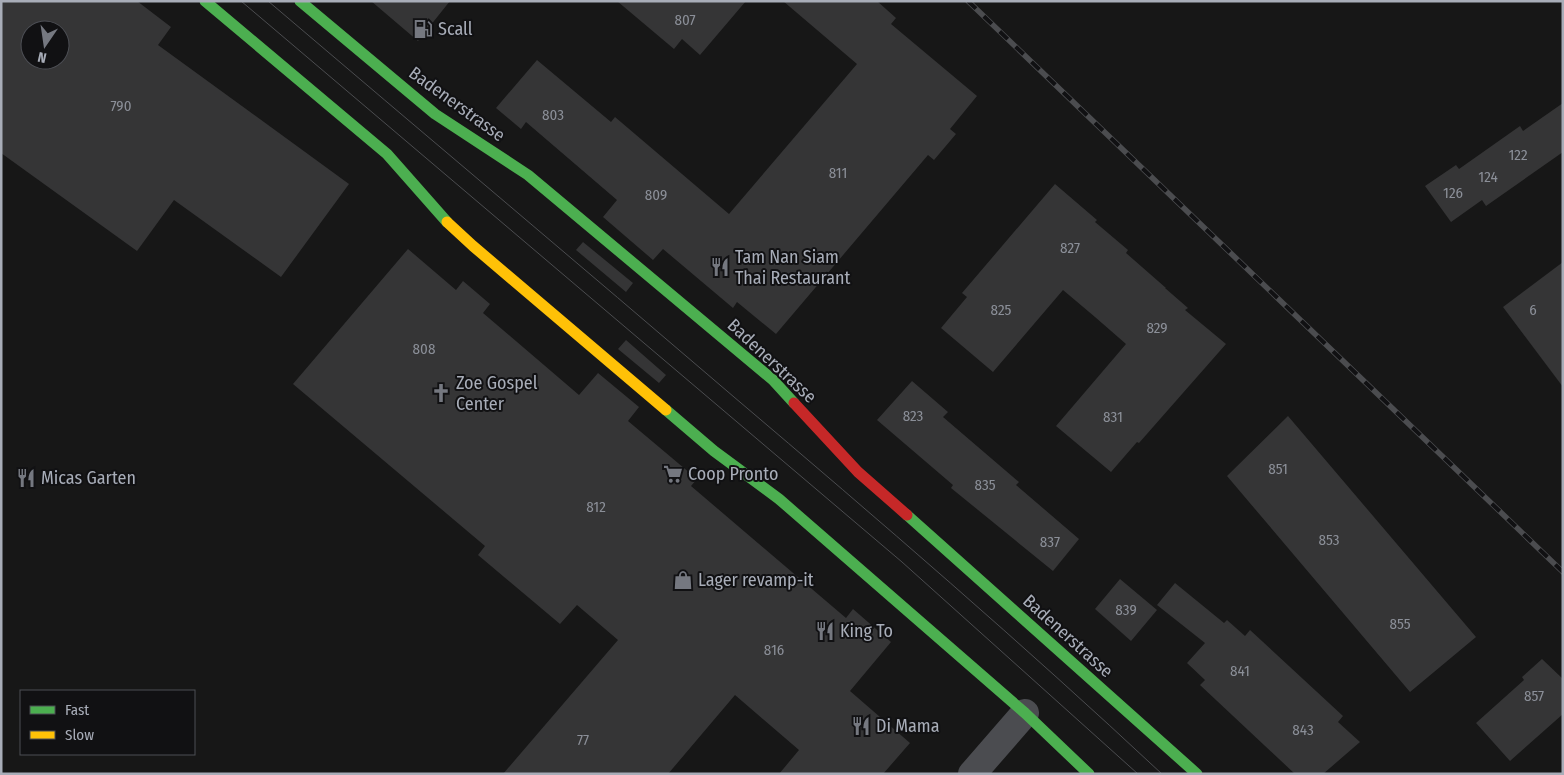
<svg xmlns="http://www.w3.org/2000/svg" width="1564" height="775" viewBox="0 0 1564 775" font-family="'Fira Sans Condensed',sans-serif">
  <rect width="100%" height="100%" fill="#171717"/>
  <path fill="#353536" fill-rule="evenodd" d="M 1,1 L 137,1 L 171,27 L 158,45 L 349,184 L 281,277 L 174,200 L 137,251 L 1,153 ZM 30,30 L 60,30 L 60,60 L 30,60 Z
    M 371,1 L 450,1 L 418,41 Z
    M 617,1 L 746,1 L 700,55 L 682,39 L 674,49 Z
    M 783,1 L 877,1 L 896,18 L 891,24 L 977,96 L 950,129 L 956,134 L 934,160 L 928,155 L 776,334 L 737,302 L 733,308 L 663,249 L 653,260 L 603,217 L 617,200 L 526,122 L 521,129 L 496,108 L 537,60 L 611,122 L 615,117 L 729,214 L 857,64 Z
    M 1563,103 L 1563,152 L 1486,206 L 1482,200 L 1451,222 L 1425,186 L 1456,165 L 1459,169 L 1520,126 L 1523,131 Z
    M 1055,184 L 1097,220 L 1095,222 L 1128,250 L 1126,253 L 1166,288 L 1165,288 L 1188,308 L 1185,310 L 1226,344 L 1139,443 L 1137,442 L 1111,472 L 1056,426 L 1126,344 L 1095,317 L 1063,290 L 993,372 L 941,328 L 967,297 L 962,293 Z
    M 583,242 L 633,283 L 626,292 L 576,250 Z
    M 408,249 L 456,290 L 463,281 L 490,304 L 483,313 L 579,395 L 598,373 L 639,407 L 628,421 L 697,479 L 691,486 L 846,618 L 853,609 L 891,642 L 850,691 L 910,743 L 883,774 L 779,774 L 799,750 L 735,695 L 668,774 L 503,774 L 618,640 L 577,605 L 560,624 L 478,555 L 485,546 L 293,384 Z
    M 1563,262 L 1563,387 L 1503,307 Z
    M 626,340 L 666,375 L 659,383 L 618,349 Z
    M 912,381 L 948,412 L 943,417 L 1019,482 L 1016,485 L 1079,539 L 1053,571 L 951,488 L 953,485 L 877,420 Z
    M 1288,416 L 1476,637 L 1410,692 L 1227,476 Z
    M 1120,579 L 1157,610 L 1131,641 L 1095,609 Z
    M 1175,583 L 1224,623 L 1227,620 L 1245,636 L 1250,630 L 1343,716 L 1338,722 L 1360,742 L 1323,774 L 1295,774 L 1200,685 L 1205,680 L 1187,663 L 1205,643 L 1157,605 Z
    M 1542,659 L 1563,679 L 1563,714 L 1510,761 L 1476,723 L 1524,680 L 1522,677 Z"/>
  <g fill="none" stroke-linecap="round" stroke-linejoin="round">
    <path stroke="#4b4c50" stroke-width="28" d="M 972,774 L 1025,713"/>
    <path stroke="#4caf50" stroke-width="11" d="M 205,1 L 387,154 L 447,222
      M 300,1 L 435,114 L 528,175 L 773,380 L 794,403
      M 666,410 L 714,451 L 779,499 L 1025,713 L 1089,774
      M 907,515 L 1197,774"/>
    <path stroke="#ffc107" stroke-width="11" d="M 447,222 L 473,246 L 666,410"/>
    <path stroke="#c62828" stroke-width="11" d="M 794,403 L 858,472 L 907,515"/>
    <path stroke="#4b4c4f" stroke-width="1" d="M 241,1 L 902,562 L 1138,774
      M 268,1 C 423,133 579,264 734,397 C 879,520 1023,644 1162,774"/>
    <g stroke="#4b4c4f" stroke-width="5.5">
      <path id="rail" d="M 968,1 L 1563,572"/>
    </g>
    <use href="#rail" stroke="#111113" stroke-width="4" stroke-dasharray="11" stroke-linecap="butt"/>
  </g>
  <defs>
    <g id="fuel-bare" transform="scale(1.5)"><path d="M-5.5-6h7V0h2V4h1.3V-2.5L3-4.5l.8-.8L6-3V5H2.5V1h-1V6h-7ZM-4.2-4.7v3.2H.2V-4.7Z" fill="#757880" stroke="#111113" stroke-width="2.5" paint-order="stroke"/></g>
    <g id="restaurant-bare" transform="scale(1.5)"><path d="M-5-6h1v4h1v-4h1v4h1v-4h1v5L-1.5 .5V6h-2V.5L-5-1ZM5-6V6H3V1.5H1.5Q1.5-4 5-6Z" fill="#757880" stroke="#111113" stroke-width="2.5" paint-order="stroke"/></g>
    <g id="church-bare" transform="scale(1.5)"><path d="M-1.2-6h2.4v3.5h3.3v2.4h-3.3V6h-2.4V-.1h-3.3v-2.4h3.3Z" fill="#757880" stroke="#111113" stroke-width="2.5" paint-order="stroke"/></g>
    <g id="supermarket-bare" transform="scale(1.5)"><path d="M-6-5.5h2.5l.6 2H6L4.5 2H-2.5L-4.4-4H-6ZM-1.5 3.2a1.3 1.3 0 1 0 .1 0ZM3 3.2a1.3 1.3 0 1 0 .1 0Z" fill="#757880" stroke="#111113" stroke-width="2.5" paint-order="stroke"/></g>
    <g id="shop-bare" transform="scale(1.5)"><path d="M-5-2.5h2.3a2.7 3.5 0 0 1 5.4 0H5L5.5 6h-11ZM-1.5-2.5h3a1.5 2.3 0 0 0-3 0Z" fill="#757880" stroke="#111113" stroke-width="2.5" paint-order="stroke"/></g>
  </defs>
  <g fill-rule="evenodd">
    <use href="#fuel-bare" x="423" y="29"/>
    <use href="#restaurant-bare" x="720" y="267"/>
    <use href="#church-bare" x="441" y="393"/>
    <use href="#supermarket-bare" x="673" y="474"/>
    <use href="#restaurant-bare" x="26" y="478"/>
    <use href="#shop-bare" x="683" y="580"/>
    <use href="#restaurant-bare" x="825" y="631"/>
    <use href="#restaurant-bare" x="861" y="726"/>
  </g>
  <g text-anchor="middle" stroke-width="4" stroke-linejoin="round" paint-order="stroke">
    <g font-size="15" fill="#8b8f98">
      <text x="685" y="25">807</text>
      <text x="121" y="111">790</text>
      <text x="553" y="120">803</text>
      <text x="1518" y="160">122</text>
      <text x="838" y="178">811</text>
      <text x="1488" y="182">124</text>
      <text x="1453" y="198">126</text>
      <text x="656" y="200">809</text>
      <text x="1070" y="253">827</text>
      <text x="1001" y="315">825</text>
      <text x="1533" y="315">6</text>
      <text x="1157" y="333">829</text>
      <text x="424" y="354">808</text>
      <text x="913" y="421">823</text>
      <text x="1113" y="422">831</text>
      <text x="1278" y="474">851</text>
      <text x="985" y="490">835</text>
      <text x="596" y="512">812</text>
      <text x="1329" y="545">853</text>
      <text x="1050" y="547">837</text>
      <text x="1126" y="615">839</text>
      <text x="1400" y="629">855</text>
      <text x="774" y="655">816</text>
      <text x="1240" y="676">841</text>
      <text x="1534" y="701">857</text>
      <text x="1303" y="735">843</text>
      <text x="583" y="745">77</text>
    </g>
    <g font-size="18" fill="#a8adb8" stroke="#111113" text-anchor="start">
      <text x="438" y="35">Scall</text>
      <text x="735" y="263">Tam Nan Siam<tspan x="735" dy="21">Thai Restaurant</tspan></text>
      <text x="456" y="389">Zoe Gospel<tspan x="456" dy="21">Center</tspan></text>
      <text x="688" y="480">Coop Pronto</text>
      <text x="41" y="484">Micas Garten</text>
      <text x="698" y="586">Lager revamp-it</text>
      <text x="840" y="637">King To</text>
      <text x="876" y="732">Di Mama</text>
    </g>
    <g font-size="18" fill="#a8adb8" stroke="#111113">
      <text transform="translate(457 104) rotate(36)" y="6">Badenerstrasse</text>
      <text transform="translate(772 361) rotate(43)" y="6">Badenerstrasse</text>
      <text transform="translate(1068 636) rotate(42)" y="6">Badenerstrasse</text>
    </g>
  </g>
  <rect width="1564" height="775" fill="none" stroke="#a8adb8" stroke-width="5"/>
  <rect x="20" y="690" width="175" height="65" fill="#111113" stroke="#4d4f55"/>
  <rect x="30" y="706" width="25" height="8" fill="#4caf50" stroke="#4d4f55"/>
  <text x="65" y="715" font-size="15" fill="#a8adb8">Fast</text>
  <rect x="30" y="731" width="25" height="8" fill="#ffc107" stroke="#4d4f55"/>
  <text x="65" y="740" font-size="15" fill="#a8adb8">Slow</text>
  <g transform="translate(45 45) rotate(193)"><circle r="24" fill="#111113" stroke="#4d4f55"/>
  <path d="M0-4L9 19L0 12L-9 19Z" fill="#757880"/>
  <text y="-8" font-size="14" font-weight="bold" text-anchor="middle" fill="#a8adb8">N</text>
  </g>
</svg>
